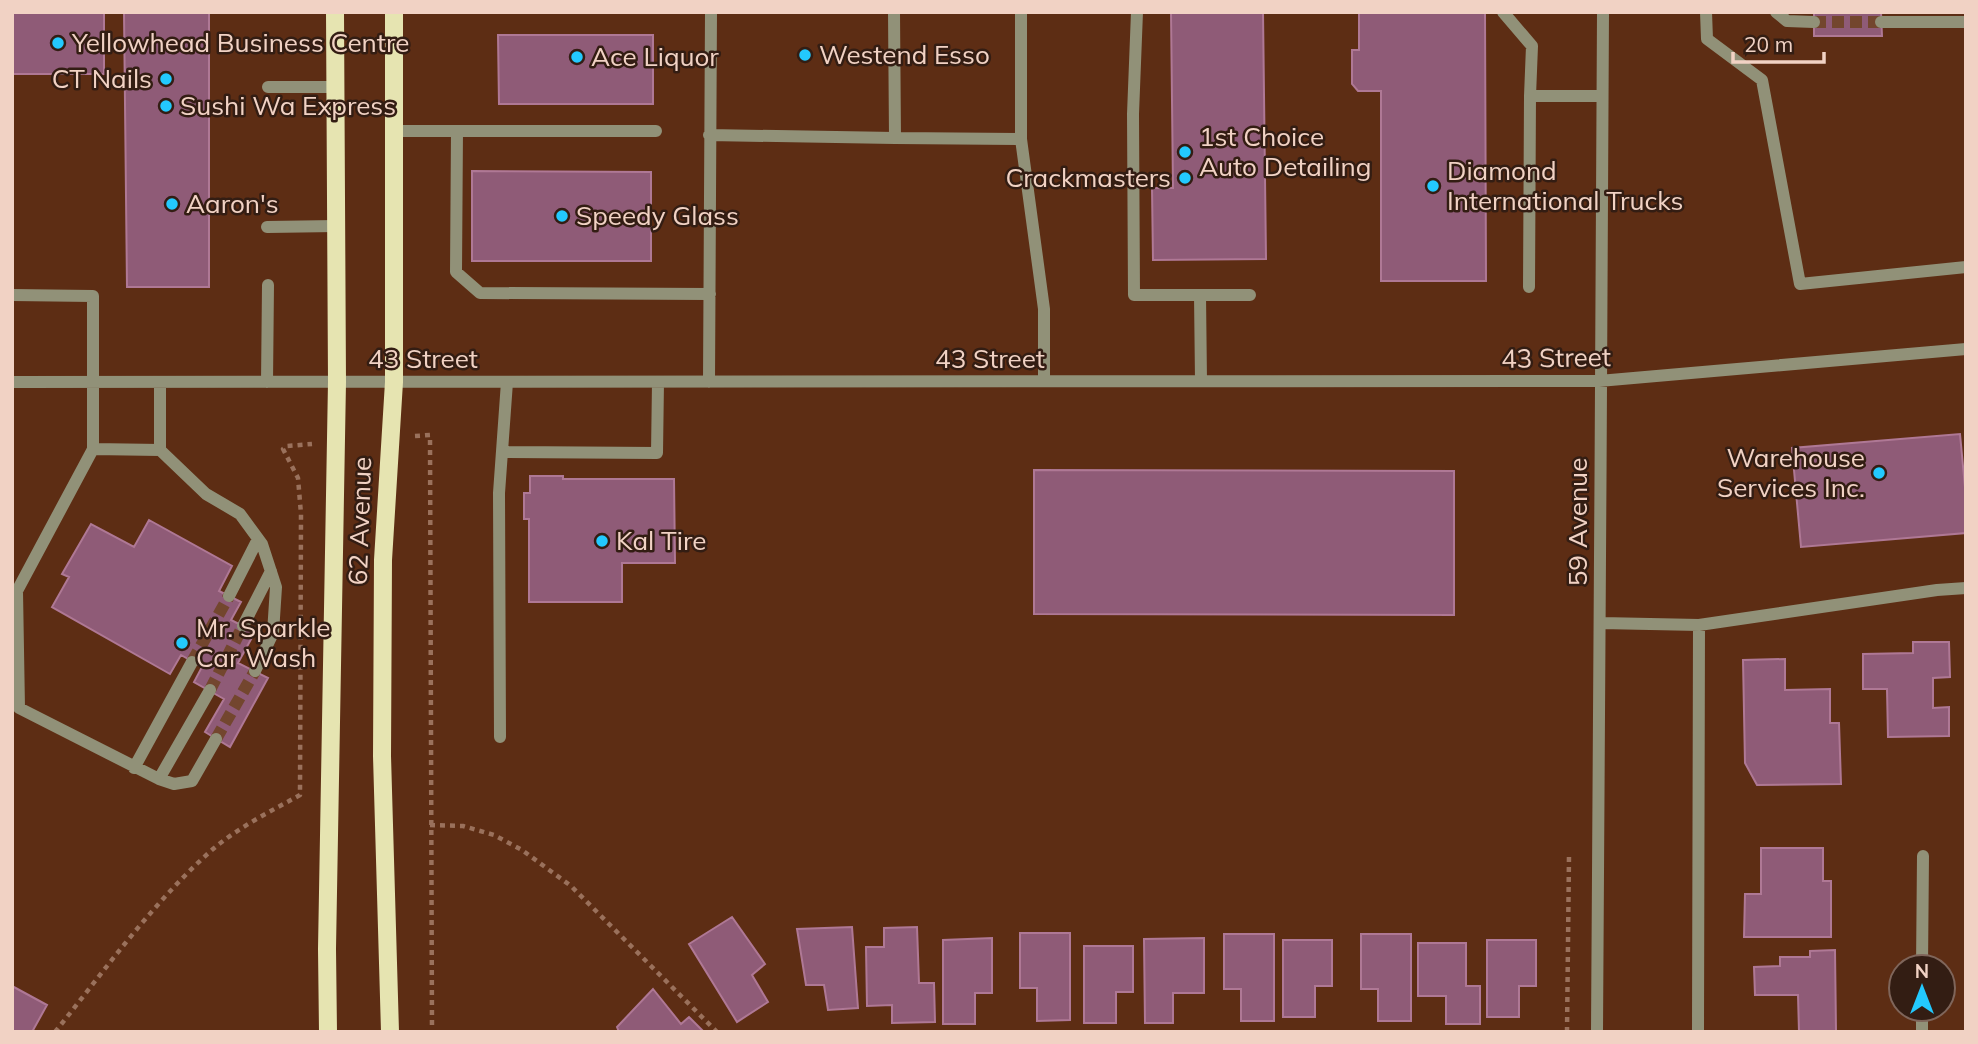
<svg xmlns="http://www.w3.org/2000/svg" width="1978" height="1044" viewBox="0 0 1978 1044" font-family="Mulish,sans-serif">
  <rect width="100%" height="100%" fill="#5d2d14"/>
  <path fill="#8f5b77" stroke="#af7895" stroke-width="2" d="M 12,12 L 104,12 L 104,74 L 12,74 Z
    M 124,12 L 209,12 L 209,287 L 127,287 Z
    M 1171,12 L 1263,12 L 1266,259 L 1153,260 L 1152,188 L 1173,188 Z
    M 1359,12 L 1485,12 L 1486,281 L 1381,281 L 1381,91 L 1358,91 L 1352,84 L 1352,50 L 1359,50 Z
    M 1814,12 L 1881,12 L 1882,36 L 1814,36 Z
    M 498,35 L 653,35 L 653,104 L 499,104 Z
    M 472,171 L 651,172 L 651,261 L 472,261 Z
    M 1960,434 L 1966,498 L 1966,533 L 1801,547 L 1792,448 Z
    M 1034,470 L 1454,471 L 1454,615 L 1034,614 Z
    M 530,476 L 563,476 L 563,479 L 674,479 L 675,563 L 622,563 L 622,602 L 529,602 L 529,519 L 524,519 L 524,493 L 530,493 Z
    M 149,520 L 232,566 L 219,591 L 241,602 L 231,620 L 255,632 L 238,663 L 268,678 L 230,747 L 205,732 L 224,699 L 194,682 L 202,667 L 181,655 L 170,674 L 52,607 L 69,577 L 62,574 L 91,524 L 134,547 Z
    M 1913,642 L 1949,642 L 1950,677 L 1933,678 L 1933,708 L 1949,707 L 1949,736 L 1888,737 L 1887,689 L 1863,689 L 1863,654 L 1913,653 Z
    M 1785,659 L 1785,690 L 1830,689 L 1830,723 L 1839,723 L 1841,784 L 1757,785 L 1745,763 L 1743,660 Z
    M 1761,848 L 1823,848 L 1823,881 L 1831,881 L 1831,937 L 1744,937 L 1745,894 L 1761,894 Z
    M 732,917 L 765,964 L 752,975 L 768,1002 L 737,1022 L 689,944 Z
    M 852,927 L 858,1008 L 828,1010 L 824,985 L 806,985 L 797,929 Z
    M 917,927 L 919,983 L 934,983 L 935,1022 L 892,1023 L 892,1005 L 867,1006 L 866,947 L 884,947 L 884,928 Z
    M 1020,933 L 1070,933 L 1070,1020 L 1037,1021 L 1037,988 L 1020,988 Z
    M 1224,934 L 1274,934 L 1274,1021 L 1241,1021 L 1241,989 L 1224,989 Z
    M 1361,934 L 1411,934 L 1411,1021 L 1378,1021 L 1378,989 L 1361,989 Z
    M 992,938 L 992,993 L 975,993 L 975,1024 L 943,1024 L 943,940 Z
    M 1204,938 L 1204,993 L 1173,993 L 1173,1023 L 1145,1023 L 1144,939 Z
    M 1283,940 L 1332,940 L 1332,986 L 1315,986 L 1315,1017 L 1283,1017 Z
    M 1487,940 L 1536,940 L 1536,986 L 1519,986 L 1519,1017 L 1487,1017 Z
    M 1418,943 L 1466,943 L 1466,986 L 1480,986 L 1480,1024 L 1446,1024 L 1446,996 L 1418,996 Z
    M 1084,946 L 1133,946 L 1133,992 L 1116,992 L 1116,1023 L 1084,1023 Z
    M 1835,950 L 1836,1032 L 1799,1032 L 1798,995 L 1755,995 L 1754,967 L 1780,966 L 1780,957 L 1810,957 L 1810,951 Z
    M 12,986 L 47,1005 L 32,1032 L 12,1032 Z
    M 653,989 L 681,1024 L 689,1017 L 704,1032 L 619,1032 L 617,1027 Z"/>
  <g fill="none" stroke-linecap="round" stroke-linejoin="round">
    <path stroke="#73462e" stroke-width="12" stroke-dasharray="12 6" stroke-linecap="butt" d="M 1814,22 L 1881,22
      M 192,662 L 229,596
      M 210,690 L 243,626
      M 216,739 L 255,671"/>
    <path stroke="#9a715c" stroke-width="4.5" stroke-dasharray="5 5" stroke-linecap="butt" d="M 415,436 L 430,435 L 432,1032
      M 430,825 L 463,826 L 494,835 L 522,850 L 571,886 L 717,1032
      M 55,1032 C 105,970 153,902 213,849 C 239,827 271,811 300,795 L 301,514 L 298,478 L 283,449 L 287,446 L 312,444
      M 1567,1032 L 1569,855"/>
    <path stroke="#919178" stroke-width="12" d="M 1021,12 L 1021,139 L 1044,309 L 1044,381
      M 1137,12 L 1133,114 L 1134,295 L 1250,295
      M 1503,12 L 1532,46 L 1530,96 L 1602,96
      M 1706,12 L 1707,39 L 1762,80 L 1800,284 L 1966,267
      M 1776,12 L 1787,21 L 1814,22
      M 1881,22 L 1966,22
      M 268,87 L 336,87
      M 393,131 L 656,131
      M 457,131 L 456,272 L 480,293 L 710,294
      M 709,135 L 895,138 L 894,12
      M 895,138 L 1021,139
      M 267,227 L 336,226
      M 1529,287 L 1530,96
      M 12,295 L 93,296 L 93,449 L 160,450 L 160,382
      M 1200,295 L 1201,381
      M 12,382 L 1599,381 L 1966,349
      M 267,382 L 268,285
      M 709,382 L 711,12
      M 93,449 L 17,591 L 19,708 L 159,779 L 174,784 L 192,781 L 216,739
      M 160,450 L 206,494 L 240,514 L 262,544 L 276,587 L 273,633 L 255,671
      M 502,452 L 657,453 L 658,382
      M 229,596 L 258,539
      M 1601,623 L 1699,625 L 1937,590 L 1966,588
      M 243,626 L 271,571
      M 500,737 L 499,493 L 507,382
      M 134,768 L 192,662
      M 159,779 L 210,690
      M 1922,967 L 1923,856
      M 1597,1032 C 1601,692 1600,352 1603,12
      M 1698,1032 L 1699,625
      M 1922,1032 L 1922,1009"/>
    <path stroke="#e6e4b1" stroke-width="18" d="M 328,1032 L 327,949 L 337,382 L 335,12
      M 390,1032 L 382,756 L 383,560 L 394,382 L 394,12"/>
  </g>
  <g fill="#23c9fe" stroke="#331d13" stroke-width="2.5">
    <circle cx="58" cy="43" r="7"/>
    <circle cx="805" cy="55" r="7"/>
    <circle cx="577" cy="57" r="7"/>
    <circle cx="166" cy="79" r="7"/>
    <circle cx="166" cy="106" r="7"/>
    <circle cx="1185" cy="152" r="7"/>
    <circle cx="1185" cy="178" r="7"/>
    <circle cx="1433" cy="186" r="7"/>
    <circle cx="172" cy="204" r="7"/>
    <circle cx="562" cy="216" r="7"/>
    <circle cx="1879" cy="473" r="7"/>
    <circle cx="602" cy="541" r="7"/>
    <circle cx="182" cy="643" r="7"/>
  </g>
  <g text-anchor="middle" stroke-width="5" stroke-linejoin="round" paint-order="stroke">
    <g font-size="26" fill="#f1d2c4" stroke="#331d13" text-anchor="start">
      <text x="72" y="52">Yellowhead Business Centre</text>
      <text x="819" y="64">Westend Esso</text>
      <text x="591" y="66">Ace Liquor</text>
      <text x="152" y="88" text-anchor="end">CT Nails</text>
      <text x="180" y="115">Sushi Wa Express</text>
      <text x="1199" y="146">1st Choice<tspan x="1199" dy="30">Auto Detailing</tspan></text>
      <text x="1447" y="180">Diamond<tspan x="1447" dy="30">International Trucks</tspan></text>
      <text x="1171" y="187" text-anchor="end">Crackmasters</text>
      <text x="186" y="213">Aaron's</text>
      <text x="576" y="225">Speedy Glass</text>
      <text x="1865" y="467" text-anchor="end">Warehouse<tspan x="1865" dy="30">Services Inc.</tspan></text>
      <text x="616" y="550">Kal Tire</text>
      <text x="196" y="637">Mr. Sparkle<tspan x="196" dy="30">Car Wash</tspan></text>
    </g>
    <g font-size="26" fill="#f1d2c4" stroke="#331d13">
      <text transform="translate(1556 358) rotate(-1)" y="9">43 Street</text>
      <text x="423" y="368">43 Street</text>
      <text x="990" y="368">43 Street</text>
      <text transform="translate(360 521) rotate(-88)" y="9">62 Avenue</text>
      <text transform="translate(1578 522) rotate(-90)" y="9">59 Avenue</text>
    </g>
  </g>
  <rect width="1978" height="1044" fill="none" stroke="#f1d2c4" stroke-width="28"/>
  <g transform="translate(1922 988)"><circle r="33" fill="#331d13" stroke="#7f655a" stroke-width="2"/>
  <path d="M0-5L12 26L0 18L-12 26Z" fill="#23c9fe"/>
  <text y="-10" font-size="19" font-weight="bold" text-anchor="middle" fill="#f1d2c4">N</text>
  </g>
  <path d="M1733 52v10h91v-10" fill="none" stroke="#f1d2c4" stroke-width="3.5"/>
  <text x="1744" y="52" font-size="21" fill="#f1d2c4" stroke="#331d13" stroke-width="5" paint-order="stroke">20 m</text>
</svg>
